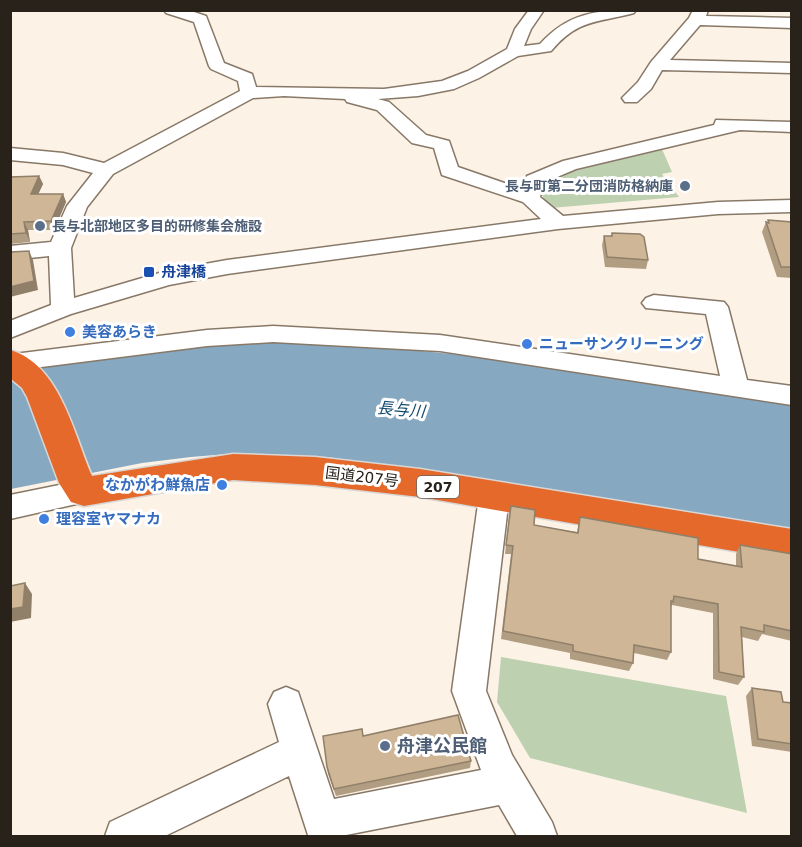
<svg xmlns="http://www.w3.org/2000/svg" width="802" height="847" viewBox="0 0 802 847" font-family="'DejaVu Sans','Noto Sans JP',sans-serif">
  <rect width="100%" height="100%" fill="#fdf2e6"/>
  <path fill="#bdd1b0" d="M 662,149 L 672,172 L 662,174 L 679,197 L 551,208 L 542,195 L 541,188 L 573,171 Z
    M 501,657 L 726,696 L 747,813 L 530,758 L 497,702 Z"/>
  <path fill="#87a8c1" d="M 275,340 C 449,348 620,375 791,404 L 791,531 L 327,457 L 240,453 L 191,457 L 142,463 L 11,489 L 10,375 C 97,355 186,347 275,340 Z"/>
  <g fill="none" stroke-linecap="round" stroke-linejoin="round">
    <g stroke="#887867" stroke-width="3">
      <path id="minor" d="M 164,10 L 188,10 L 206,16 L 224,63 L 252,74 L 256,87 L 384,89 L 442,81 L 468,71 L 507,49 L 515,29 L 529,10 L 544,10 L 531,29 L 524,46 L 540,44 C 568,13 596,10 636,10 L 634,13 C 596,23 578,19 551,51 L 518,56 L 479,78 L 454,89 L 418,96 L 378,99 L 389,102 L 426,135 L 449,141 L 458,167 L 522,189 L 527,176 L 563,161 L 714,125 L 716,120 L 792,122 L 792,132 L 740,130 L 576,169 L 543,183 L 540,197 L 563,216 L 718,202 L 792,200 L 792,212 L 718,214 L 558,229 L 227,274 L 169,285 L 71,314 L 10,338 L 10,321 L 51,305 L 49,256 L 10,260 L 10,246 L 51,242 L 67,206 L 93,173 L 63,165 L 10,160 L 10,148 L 63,153 L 104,163 L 240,91 L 238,81 L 211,69 L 209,66 L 194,22 L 166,13 ZM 284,96 L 345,99 L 347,102 L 377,110 L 412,143 L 434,148 L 442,175 L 523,202 L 541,219 L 227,260 L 166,271 L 74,298 L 71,248 L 87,207 L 113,174 L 253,98 Z
        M 693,10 L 708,10 L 706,16 L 792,18 L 792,28 L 700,25 L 670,60 L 792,63 L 792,73 L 662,70 L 651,89 L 637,102 L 625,102 L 622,98 L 638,82 L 651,62 L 689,18 Z
        M 654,295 L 724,302 L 728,307 L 747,380 L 792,386 L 792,405 L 440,351 L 273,342 L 207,346 L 10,371 L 10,355 L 14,354 L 207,330 L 273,326 L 440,335 L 720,376 L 706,314 L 646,308 L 642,303 L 646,298 Z
        M 84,480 L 94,484 L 99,492 L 94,500 L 10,519 L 10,495 Z
        M 494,485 L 504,489 L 509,497 L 486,691 L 512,755 L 552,822 L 557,836 L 517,836 L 499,805 L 341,836 L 313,836 L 308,835 L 289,776 L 165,836 L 105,836 L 110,822 L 279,742 L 268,704 L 274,692 L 286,687 L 298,692 L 334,799 L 481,770 L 452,691 L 479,497 L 484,489 Z"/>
    </g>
    <g stroke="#d8d7d6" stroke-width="3">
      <path id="highway" d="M 10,350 C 60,364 74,435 92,476 L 233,454 L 315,457 L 420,469 L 792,529 L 792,561 L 420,497 L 315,485 L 233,480 L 84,506 L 71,502 L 59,483 L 27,397 L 22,388 L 10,378 Z"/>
    </g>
    <use href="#minor" fill="#fff" fill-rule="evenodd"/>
    <use href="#highway" fill="#e4692b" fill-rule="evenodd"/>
  </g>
  <path fill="#b19d81" d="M 39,176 L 43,184 L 38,194 L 63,194 L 66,202 L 54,230 L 28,230 L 30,242 L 10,244 L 10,177 Z
    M 768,220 L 792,222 L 792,278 L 777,277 L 762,232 L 766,222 L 768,222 Z
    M 612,233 L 648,260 L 646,269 L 605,267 L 602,245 L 604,236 L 611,236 Z
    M 509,515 L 534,525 L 577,532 L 580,517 L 698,559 L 736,566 L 736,554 L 740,545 L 792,554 L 792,641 L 762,634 L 758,641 L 742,637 L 744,677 L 738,685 L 713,679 L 713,613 L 672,605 L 671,607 L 671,652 L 667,660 L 634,653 L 633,663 L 629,671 L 570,659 L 570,653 L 501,639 L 511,554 L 505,554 Z
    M 752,688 L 783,702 L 792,703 L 792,752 L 752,746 L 746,696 Z
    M 363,736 L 471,761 L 470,768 L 336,796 L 328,774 L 327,767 Z"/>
  <path fill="#907f69" d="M 39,176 L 43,184 L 34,203 L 31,194 Z
    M 63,194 L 66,202 L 54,230 L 51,221 Z
    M 24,222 L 28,230 L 30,242 L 26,233 Z
    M 29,251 L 33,260 L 38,290 L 10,297 L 10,287 Z
    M 25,583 L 32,594 L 31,618 L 10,622 L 10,609 Z"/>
  <path fill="#ceb696" stroke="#907f69" stroke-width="1.5" d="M 39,176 L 31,194 L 63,194 L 51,221 L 24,222 L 26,233 L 10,234 L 10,177 Z
    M 768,220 L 792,222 L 792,267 L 781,267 L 766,222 L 769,223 Z
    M 612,233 L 640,234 L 644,237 L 648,260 L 607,257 L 604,236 L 612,236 Z
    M 29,251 L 34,281 L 10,287 L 10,252 Z
    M 511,506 L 535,510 L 534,525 L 578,533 L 580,517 L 698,538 L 698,559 L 742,567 L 740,545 L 792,554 L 792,631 L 764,625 L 764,632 L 741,627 L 744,677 L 719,672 L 718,604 L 674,596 L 673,602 L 671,601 L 671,652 L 634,645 L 633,663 L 573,651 L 573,645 L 503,631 L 513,546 L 506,545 Z
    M 25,583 L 23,607 L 10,609 L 10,586 Z
    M 752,688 L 781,692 L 783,702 L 792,703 L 792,744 L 758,739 Z
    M 458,715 L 471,761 L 334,789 L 327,767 L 323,736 L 362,729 L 363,736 Z"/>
  <g fill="#5c6f8a" stroke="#fff" stroke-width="2">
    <circle cx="685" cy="186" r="6"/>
    <circle cx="40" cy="226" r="6"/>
    <circle cx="385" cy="746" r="6"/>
  </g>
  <rect fill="#1a4fb4" stroke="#fff" stroke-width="2" x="143" y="266" width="12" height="12" rx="3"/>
  <g fill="#3f7fe0" stroke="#fff" stroke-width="2">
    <circle cx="70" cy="332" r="6"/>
    <circle cx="527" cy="344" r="6"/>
    <circle cx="222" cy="485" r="6"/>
    <circle cx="44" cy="519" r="6"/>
  </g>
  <g text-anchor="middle" stroke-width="6" stroke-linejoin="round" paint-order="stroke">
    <g font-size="14" font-weight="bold" fill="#4e5e75" stroke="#fff" text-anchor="end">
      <text x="673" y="191">長与町第二分団消防格納庫</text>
      <text x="52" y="231" text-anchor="start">長与北部地区多目的研修集会施設</text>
    </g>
    <rect fill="#fff" stroke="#69645f" stroke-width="1.5" x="417" y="476" width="42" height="22" rx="4.5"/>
    <g font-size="14" font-weight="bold" fill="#29221b">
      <text x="438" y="492">207</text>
    </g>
    <g font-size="15" font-weight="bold" fill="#164399" stroke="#fff" text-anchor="start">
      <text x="161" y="277">舟津橋</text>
    </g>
    <g font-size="15" font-weight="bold" fill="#366cbe" stroke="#fff" text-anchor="start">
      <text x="82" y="337">美容あらき</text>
      <text x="539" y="349">ニューサンクリーニング</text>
      <text x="210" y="490" text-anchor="end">なかがわ鮮魚店</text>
      <text x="56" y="524">理容室ヤマナカ</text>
    </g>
    <g font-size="15" fill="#29221b" stroke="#fff">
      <text transform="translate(362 477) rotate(7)" y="5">国道207号</text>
    </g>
    <g font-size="16" font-style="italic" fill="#154d70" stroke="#fff">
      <text transform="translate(401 409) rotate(5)" y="6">長与川</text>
    </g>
    <g font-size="18" font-weight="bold" fill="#4e5e75" stroke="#fff" text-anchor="start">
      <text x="397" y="752">舟津公民館</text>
    </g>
  </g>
  <rect width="802" height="847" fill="none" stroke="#29221b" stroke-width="24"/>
</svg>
